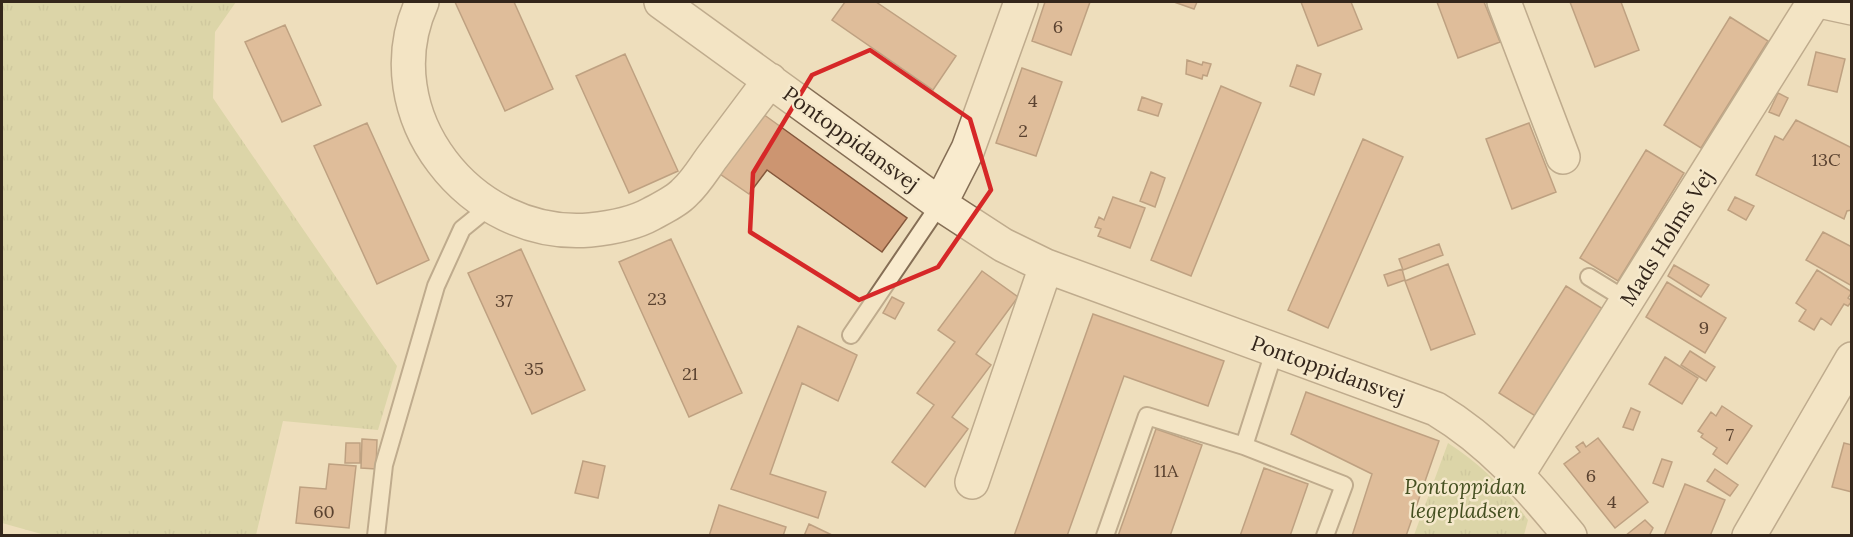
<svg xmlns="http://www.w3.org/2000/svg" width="1853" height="537" viewBox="0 0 1853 537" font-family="Lora,serif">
  <defs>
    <pattern id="park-tufts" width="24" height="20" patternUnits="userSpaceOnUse" patternTransform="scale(1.5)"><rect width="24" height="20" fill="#c5cb90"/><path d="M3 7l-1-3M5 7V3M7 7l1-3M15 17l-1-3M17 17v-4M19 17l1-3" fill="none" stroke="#aaae7c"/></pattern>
  </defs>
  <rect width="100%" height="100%" fill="#eedebc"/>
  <path fill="url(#park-tufts)" d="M 2,2 L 236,2 L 215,32 L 213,98 L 397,366 L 378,430 L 283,421 L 256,535 L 45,535 L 2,523 Z
    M 1448,443 C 1481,464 1505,489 1528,520 L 1524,535 L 1414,535 Z"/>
  <path fill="#cc9571" stroke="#84573b" stroke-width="1.5" d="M 455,2 L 514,2 L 553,89 L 505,111 Z
    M 845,2 L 876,2 L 956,56 L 933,90 L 832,20 Z
    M 1045,2 L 1090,2 L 1071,55 L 1032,41 Z
    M 1174,2 L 1197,2 L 1194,9 Z
    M 1301,2 L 1351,2 L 1362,29 L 1318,46 Z
    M 1437,2 L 1484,2 L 1500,42 L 1458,58 Z
    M 1570,2 L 1621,2 L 1639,50 L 1595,67 Z
    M 1730,17 L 1768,41 L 1701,148 L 1664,125 Z
    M 285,25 L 321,105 L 282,122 L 245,42 Z
    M 1816,52 L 1845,59 L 1837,92 L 1808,85 Z
    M 625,54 L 678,171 L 629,193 L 576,76 Z
    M 1187,60 L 1202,65 L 1203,62 L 1211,64 L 1207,76 L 1203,75 L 1202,79 L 1186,74 Z
    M 1297,65 L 1321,74 L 1314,95 L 1290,86 Z
    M 1022,68 L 1062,82 L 1036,156 L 996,143 Z
    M 1221,86 L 1261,103 L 1191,276 L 1151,260 Z
    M 1778,93 L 1788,98 L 1779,116 L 1769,112 Z
    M 1142,97 L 1162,104 L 1158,116 L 1138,110 Z
    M 763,114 L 907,218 L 882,252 L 767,170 L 749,194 L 720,174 Z
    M 1796,120 L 1852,148 L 1852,210 L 1847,211 L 1844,219 L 1756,175 L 1775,136 L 1783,140 Z
    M 367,123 L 429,260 L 377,284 L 314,146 Z
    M 1529,123 L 1556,192 L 1512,209 L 1486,139 Z
    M 1363,139 L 1403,157 L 1328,328 L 1288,310 Z
    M 1646,150 L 1684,173 L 1618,281 L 1580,258 Z
    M 1151,172 L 1165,178 L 1155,207 L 1140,201 Z
    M 1113,197 L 1145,208 L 1130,248 L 1098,236 L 1101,229 L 1095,227 L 1099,217 L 1104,220 Z
    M 1735,197 L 1754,206 L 1746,220 L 1728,210 Z
    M 1823,232 L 1852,247 L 1852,286 L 1806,260 Z
    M 671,239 L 742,393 L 689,417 L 619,262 Z
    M 1439,244 L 1443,255 L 1403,270 L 1399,259 Z
    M 521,249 L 585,390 L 532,414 L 468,273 Z
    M 1448,264 L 1475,334 L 1431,350 L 1405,281 Z
    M 1674,265 L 1709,285 L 1701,297 L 1668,276 Z
    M 1402,269 L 1405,280 L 1388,286 L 1384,275 Z
    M 1817,270 L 1852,292 L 1848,298 L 1852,301 L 1848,306 L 1844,304 L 1831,325 L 1821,318 L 1814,330 L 1799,321 L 1806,310 L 1796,303 Z
    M 982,271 L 1018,297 L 976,354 L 991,365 L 952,417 L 968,429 L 925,487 L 892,462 L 934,405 L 917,393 L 955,342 L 938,330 Z
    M 1667,282 L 1726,318 L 1705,353 L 1646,317 Z
    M 1566,286 L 1603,309 L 1537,417 L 1499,393 Z
    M 892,297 L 904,303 L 895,319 L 883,313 Z
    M 1093,314 L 1224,361 L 1208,406 L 1124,376 L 1067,536 L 1014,536 Z
    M 798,326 L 857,355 L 838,401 L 802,383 L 770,474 L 826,492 L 818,518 L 731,489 Z
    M 1690,351 L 1715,367 L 1706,381 L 1681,365 Z
    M 1665,357 L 1698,378 L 1682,404 L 1649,384 Z
    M 1306,392 L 1439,441 L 1406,536 L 1352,536 L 1372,474 L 1291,434 Z
    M 1722,406 L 1752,426 L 1727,464 L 1713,454 L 1717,448 L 1701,437 L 1703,434 L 1698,431 L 1711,412 L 1716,416 Z
    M 1631,408 L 1640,412 L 1633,430 L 1623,427 Z
    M 1156,429 L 1202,445 L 1170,536 L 1118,536 Z
    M 1598,438 L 1648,502 L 1615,528 L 1564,464 L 1580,452 L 1576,447 L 1583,442 L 1586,447 Z
    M 362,439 L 377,440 L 376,469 L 361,468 Z
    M 346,443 L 360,443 L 360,463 L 345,463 Z
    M 1844,443 L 1852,445 L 1852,492 L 1832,487 Z
    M 1662,459 L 1672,462 L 1663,487 L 1653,483 Z
    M 583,461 L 605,466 L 598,498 L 575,493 Z
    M 329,464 L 356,466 L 349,528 L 296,523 L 300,487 L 326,489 Z
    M 1264,468 L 1308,484 L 1290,536 L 1240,536 Z
    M 1715,469 L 1738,485 L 1730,496 L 1707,481 Z
    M 1685,484 L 1725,500 L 1710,536 L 1664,536 Z
    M 719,505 L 786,527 L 783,536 L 709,536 Z
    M 1645,520 L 1653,528 L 1649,536 L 1625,536 Z
    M 809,524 L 834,536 L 804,536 Z"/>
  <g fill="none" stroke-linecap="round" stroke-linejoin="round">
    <g stroke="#856e55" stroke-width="20">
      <path id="service" d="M 1589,277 L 1628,301
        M 851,335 L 940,204
        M 1244,446 L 1274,352
        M 376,536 L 384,465 L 436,286 L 462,229 L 489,207
        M 1105,536 L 1147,416 L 1244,446 L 1344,485 L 1325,536"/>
    </g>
    <g stroke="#856e55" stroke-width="36">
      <path id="minor" d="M 422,2 C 371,114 471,240 590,230 C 610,228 633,224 651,214 C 662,208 677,201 685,192 C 696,182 704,168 713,156 C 732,131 751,105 770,80
        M 661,2 L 940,204 L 1003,245 L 1046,266 L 1436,409 C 1491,442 1530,487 1570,536
        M 1504,2 L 1563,157
        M 940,204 L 968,149 L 1021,2
        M 1518,474 L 1814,2
        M 972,482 L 1046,266
        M 1749,536 L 1852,359"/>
    </g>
    <g stroke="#856e55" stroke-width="36">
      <path id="tertiary" d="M 1824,2 L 1852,8"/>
    </g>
    <use href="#service" stroke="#f9ebce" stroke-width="16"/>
    <use href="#minor" stroke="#f9ebce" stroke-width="33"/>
    <use href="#tertiary" stroke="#f9ebce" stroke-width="33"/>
  </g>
  <path d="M0 0H1853V537H0ZM 870,50 L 970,119 L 991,190 L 938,267 L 859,300 L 750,232 L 753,173 L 812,75 Z" fill="#eedebc" fill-opacity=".55" fill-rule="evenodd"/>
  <path fill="none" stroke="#d62828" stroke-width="4.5" stroke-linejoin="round" d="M 870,50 L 970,119 L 991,190 L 938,267 L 859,300 L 750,232 L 753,173 L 812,75 Z"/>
  <g text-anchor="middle" stroke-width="5" stroke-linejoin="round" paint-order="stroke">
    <g font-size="18" fill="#5a4230">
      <text x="1058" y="33">6</text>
      <text x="1033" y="107">4</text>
      <text x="1023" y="137">2</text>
      <text x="1826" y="166">13C</text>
      <text x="657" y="305">23</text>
      <text x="504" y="307">37</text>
      <text x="1704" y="334">9</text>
      <text x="534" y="375">35</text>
      <text x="690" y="380">21</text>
      <text x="1730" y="441">7</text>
      <text x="1166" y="477">11A</text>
      <text x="1591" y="482">6</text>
      <text x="1612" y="508">4</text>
      <text x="324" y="518">60</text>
    </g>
    <g font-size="21" fill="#34261b" stroke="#f5e8cb">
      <text transform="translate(851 139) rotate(36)" y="7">Pontoppidansvej</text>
      <text transform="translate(1667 238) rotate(-58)" y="7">Mads Holms Vej</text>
      <text transform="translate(1328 370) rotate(20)" y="7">Pontoppidansvej</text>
    </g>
    <g font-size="21" font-style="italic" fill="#455021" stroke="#f5e8cb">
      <text x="1465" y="494">Pontoppidan<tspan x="1465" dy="24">legepladsen</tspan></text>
    </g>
  </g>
  <rect width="1853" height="537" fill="none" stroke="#34261b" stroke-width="6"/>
</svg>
